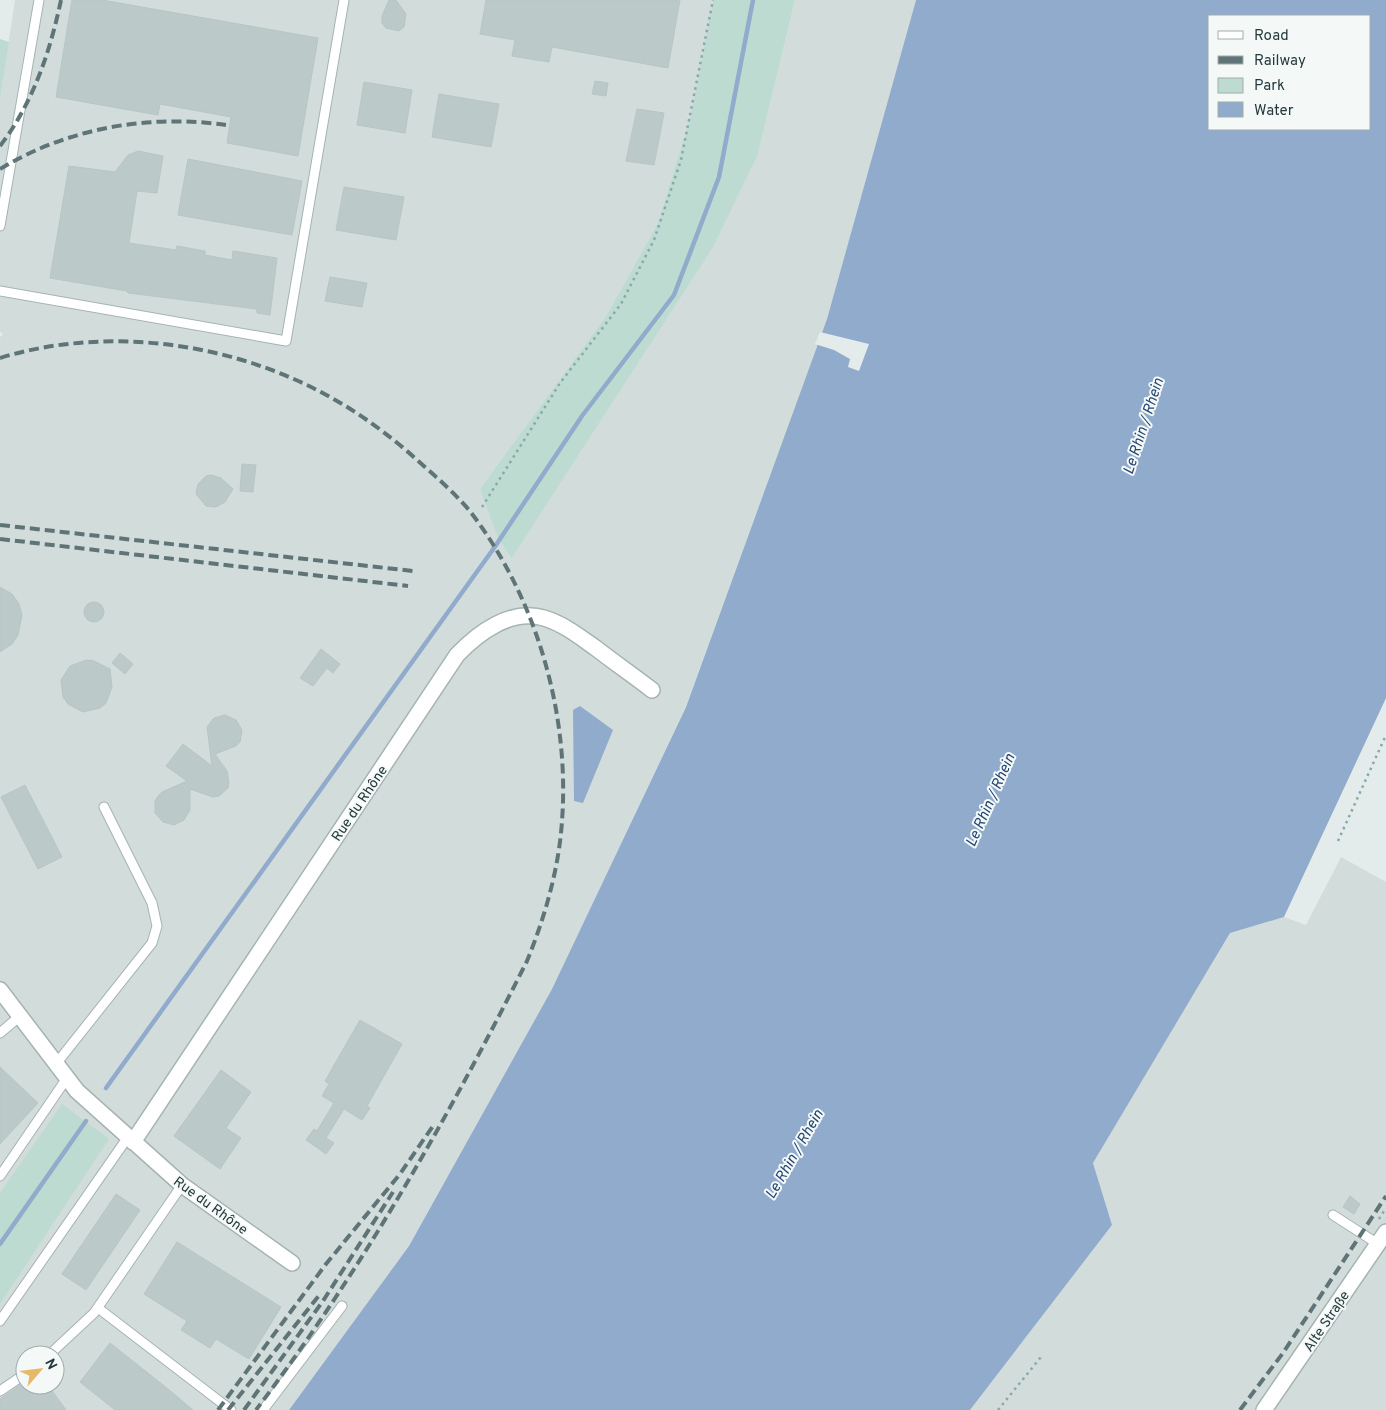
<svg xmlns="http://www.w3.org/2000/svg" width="1386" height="1410" viewBox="0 0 1386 1410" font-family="Overpass,sans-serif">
  <rect width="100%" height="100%" fill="#e3eceb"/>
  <path fill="#d2dcdb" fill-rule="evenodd" d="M 15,0 L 713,0 L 690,118 L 658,223 L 606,316 L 480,489 L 510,559 L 758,154 L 795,0 L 916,0 L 827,319 L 686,706 L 552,989 L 409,1246 L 289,1410 L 0,1410 L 0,337 L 3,335 L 0,331 L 0,99 ZM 25,1355 L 55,1355 L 55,1385 L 25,1385 Z
    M 1341,857 L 1386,882 L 1386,1410 L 970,1410 L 1112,1225 L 1093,1163 L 1230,933 L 1284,917 L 1306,925 Z"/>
  <path fill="#bedbd1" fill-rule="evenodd" d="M 713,0 L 795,0 L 758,154 L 713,247 L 511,559 L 497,535 L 480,489 L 606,316 L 658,223 L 690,118 ZM 639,341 L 640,342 L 529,491 Z
    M 0,39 L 9,42 L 0,99 Z
    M 62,1104 L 109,1139 L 0,1304 L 0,1193 Z"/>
  <path fill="#91abcc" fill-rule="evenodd" d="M 916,0 L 1386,0 L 1386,698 L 1284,917 L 1230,933 L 1093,1163 L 1112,1225 L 970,1410 L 289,1410 L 409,1246 L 552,989 L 686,707 L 827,319 ZM 1210,16 L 1370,16 L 1370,129 L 1210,129 Z
    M 580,706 L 613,730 L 583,803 L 574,801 L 573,710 Z"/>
  <path fill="#e3eceb" d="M 820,332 L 869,344 L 859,371 L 848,367 L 850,359 L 834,350 L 815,344 Z"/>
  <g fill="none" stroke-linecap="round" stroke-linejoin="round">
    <path stroke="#91abcc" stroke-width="4.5" d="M 106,1088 L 494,548 L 582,416 L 674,295 L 719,177 L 753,0
      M 0,1244 L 86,1121"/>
  </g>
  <path fill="#bcc9c9" stroke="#b6c5c5" d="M 72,0 L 102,0 L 318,38 L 298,156 L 227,143 L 231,117 L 160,104 L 158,115 L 56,97 Z
    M 389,0 L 396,0 L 406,14 L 404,27 L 399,31 L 386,28 L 382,23 L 382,16 Z
    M 486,0 L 680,0 L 668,68 L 552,47 L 549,62 L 512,56 L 515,40 L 480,34 Z
    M 595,81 L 608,83 L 606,96 L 592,94 Z
    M 364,82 L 412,90 L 405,133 L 357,125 Z
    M 439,94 L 499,104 L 491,147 L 432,137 Z
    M 637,109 L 664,113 L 654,165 L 626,161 Z
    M 138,151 L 163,156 L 157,193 L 137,191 L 129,243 L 176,250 L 177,246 L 205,251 L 205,255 L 232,260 L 233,251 L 277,258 L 270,315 L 257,313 L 257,309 L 128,293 L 127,291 L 50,278 L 69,166 L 115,172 L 128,155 Z
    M 188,159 L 302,181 L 292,235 L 178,215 Z
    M 344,187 L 404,197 L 396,240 L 336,230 Z
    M 330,277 L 367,283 L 362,307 L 325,301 Z
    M 242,464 L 256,465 L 253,492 L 240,491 Z
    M 211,475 L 221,478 L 233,489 L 225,502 L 216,507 L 206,506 L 196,494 L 198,484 L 206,476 Z
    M 0,587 L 12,594 L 19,604 L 22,615 L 18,635 L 12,644 L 0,652 Z
    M84 612a10 10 0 1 1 20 0a10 10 0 1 1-20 0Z
    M 321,649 L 340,664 L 333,673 L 327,668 L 313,686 L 300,678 Z
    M 120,653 L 133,664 L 125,674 L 112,663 Z
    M 86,660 L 94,661 L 110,669 L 112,687 L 106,703 L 100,708 L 83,712 L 68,704 L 63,697 L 61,680 L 70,666 Z
    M 225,715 L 236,720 L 242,730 L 240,742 L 236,746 L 215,754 L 227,771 L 229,782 L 228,788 L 219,796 L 213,797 L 190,789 L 190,810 L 184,820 L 174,825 L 163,822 L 155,813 L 155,801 L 158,796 L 162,792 L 187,781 L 166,766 L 183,744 L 212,766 L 207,727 L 214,718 Z
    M 25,785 L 62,857 L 38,869 L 1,797 Z
    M 360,1020 L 402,1044 L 367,1106 L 370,1108 L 362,1120 L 344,1109 L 326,1138 L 334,1143 L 326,1154 L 306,1140 L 314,1129 L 317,1131 L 334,1103 L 322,1096 L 329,1084 L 325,1081 Z
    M 0,1067 L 38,1103 L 0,1144 Z
    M 221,1070 L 251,1092 L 226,1128 L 241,1138 L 220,1169 L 174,1136 Z
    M 116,1194 L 140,1210 L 86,1290 L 62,1274 Z
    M 1350,1196 L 1360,1204 L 1354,1214 L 1343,1207 Z
    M 177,1242 L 281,1307 L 249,1359 L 216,1339 L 210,1348 L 181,1330 L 187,1321 L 144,1294 Z
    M 110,1343 L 168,1389 L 193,1410 L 115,1410 L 80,1382 Z
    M 20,1385 L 48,1385 L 66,1410 L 0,1410 L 0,1399 Z"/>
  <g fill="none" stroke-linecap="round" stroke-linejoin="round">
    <g stroke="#a6b3b3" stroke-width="11">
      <path id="service" d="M 0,226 L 39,0
        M 0,291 L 286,341 L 344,0
        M 0,1033 L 20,1016
        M 56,1064 L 152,943 L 157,926 L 152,903 L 104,807
        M 0,1176 L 67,1078
        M 1333,1215 L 1378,1244
        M 98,1308 L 231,1410
        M 0,1321 L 128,1137
        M 49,1355 L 94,1313 L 182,1185
        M 0,1391 L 25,1374
        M 263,1410 L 342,1306"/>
    </g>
    <g stroke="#a6b3b3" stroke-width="18">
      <path id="minor" d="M 0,990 L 77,1091 L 182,1185 L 292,1263
        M 133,1142 L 457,655 C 478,633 511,608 544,618 C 564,624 580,637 597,649 C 615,663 634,676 652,690"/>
    </g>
    <g stroke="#a6b3b3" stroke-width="18">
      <path id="tertiary" d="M 1264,1410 L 1386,1232"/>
    </g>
    <path stroke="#87a9ac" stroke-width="2.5" stroke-dasharray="2.5 4" stroke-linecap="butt" d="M 482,507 L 560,383 L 621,304 L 654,240 L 681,160 L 713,0
      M 1338,841 L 1386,735
      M 1379,1219 L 1386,1208
      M 998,1410 L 1041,1357"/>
    <use href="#service" stroke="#fff" stroke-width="9"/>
    <use href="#minor" stroke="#fff" stroke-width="15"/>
    <use href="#tertiary" stroke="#fff" stroke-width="15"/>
    <path stroke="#5f7477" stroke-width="4" stroke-dasharray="10 5" stroke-linecap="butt" d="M 0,146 C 33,103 50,52 61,0
      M 0,169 C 68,128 148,114 226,125
      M 0,358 C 78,334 165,337 242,360 C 315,382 371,417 426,468 C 441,481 456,495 469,510 C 536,596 570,713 562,821 C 559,868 545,917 527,961 C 448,1118 362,1270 256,1410
      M 0,525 L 413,571
      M 0,539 L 408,586
      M 218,1410 L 326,1264 L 400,1174 L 433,1126
      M 228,1410 L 321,1293
      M 244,1410 L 323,1301 L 393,1192
      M 1240,1410 L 1283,1353 L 1386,1196"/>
  </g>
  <g text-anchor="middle" stroke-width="4" stroke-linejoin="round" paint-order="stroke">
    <g font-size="14" fill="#25393c" stroke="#f4f9f8">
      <text transform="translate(359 803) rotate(-56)" y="5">Rue du Rhône</text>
      <text transform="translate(211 1205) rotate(36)" y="5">Rue du Rhône</text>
      <text transform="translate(1326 1321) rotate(-56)" y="5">Alte Straße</text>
    </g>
    <g font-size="15" font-style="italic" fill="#244672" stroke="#f4f9f8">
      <text transform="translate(1143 426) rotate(-72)" y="5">Le Rhin / Rhein</text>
      <text transform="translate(990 800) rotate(-66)" y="5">Le Rhin / Rhein</text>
      <text transform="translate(794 1154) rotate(-60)" y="5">Le Rhin / Rhein</text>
    </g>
  </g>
  <rect x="1208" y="15" width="162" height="115" fill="#f4f9f8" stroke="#a1acad"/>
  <rect x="1218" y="31" width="25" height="8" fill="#ffffff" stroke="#a1acad"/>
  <text x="1254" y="40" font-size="15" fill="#25393c">Road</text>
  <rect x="1218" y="56" width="25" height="8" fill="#5f7477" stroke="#a1acad"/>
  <text x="1254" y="65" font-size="15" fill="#25393c">Railway</text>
  <rect x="1218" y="78" width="25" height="15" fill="#bedbd1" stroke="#a1acad"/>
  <text x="1254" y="90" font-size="15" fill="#25393c">Park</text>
  <rect x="1218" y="102" width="25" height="15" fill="#91abcc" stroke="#a1acad"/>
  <text x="1254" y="115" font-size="15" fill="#25393c">Water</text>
  <g transform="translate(40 1370) rotate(62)"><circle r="24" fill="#f4f9f8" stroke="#a1acad"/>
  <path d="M0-4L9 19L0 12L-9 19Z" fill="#e5b968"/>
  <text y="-8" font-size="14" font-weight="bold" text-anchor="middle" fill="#25393c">N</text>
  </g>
</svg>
